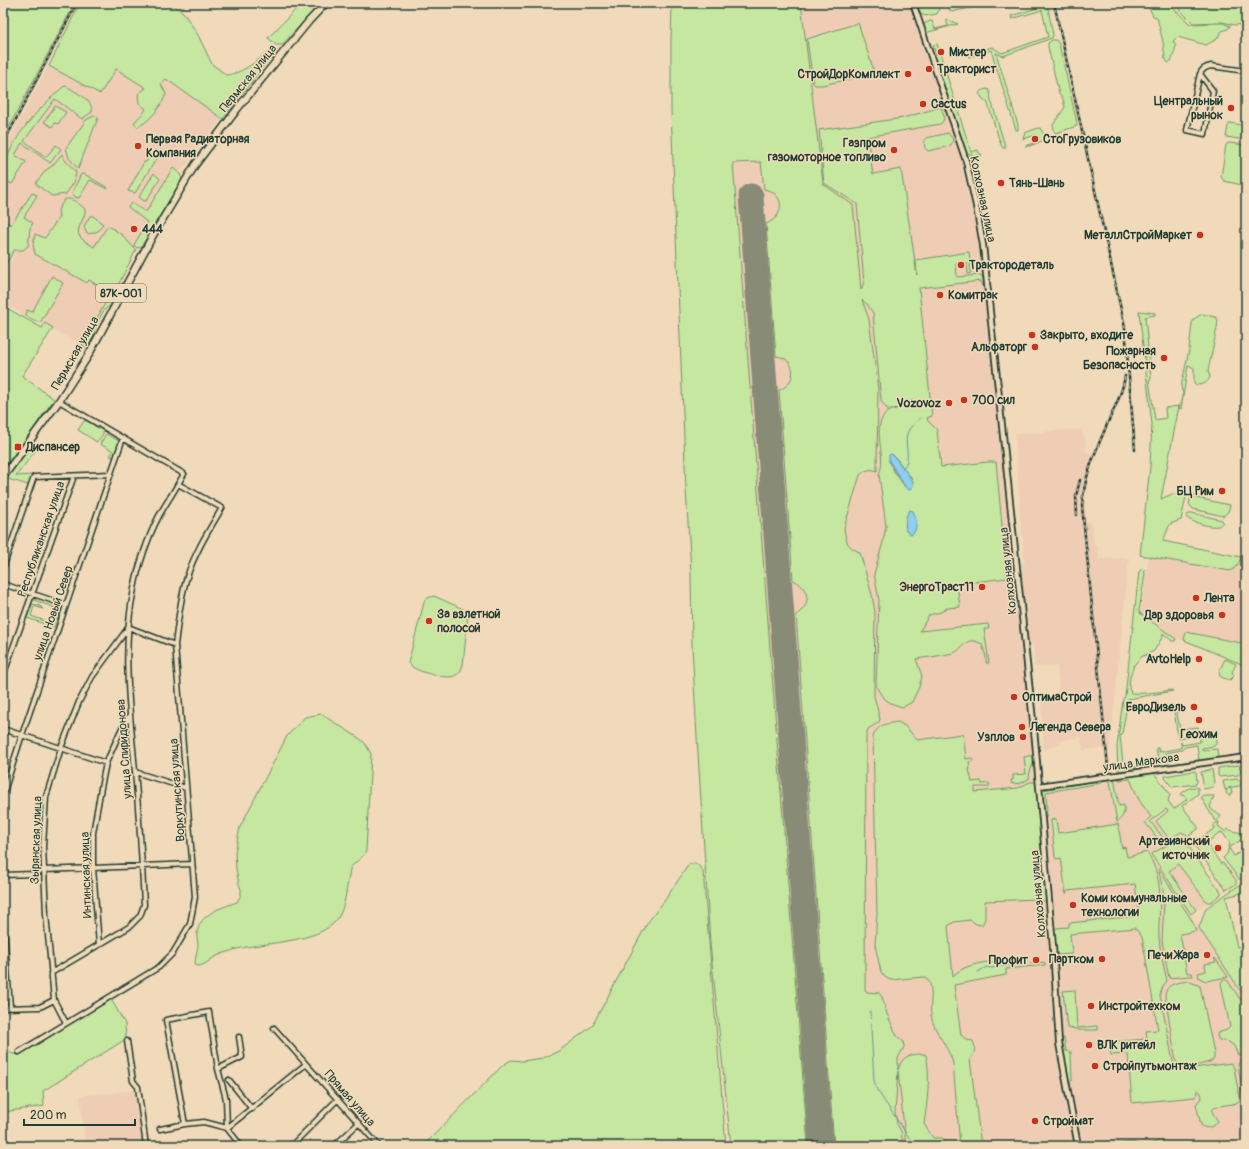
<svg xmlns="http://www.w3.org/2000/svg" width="1249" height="1149" viewBox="0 0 1249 1149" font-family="Pangolin,sans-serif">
  <rect width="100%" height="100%" fill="#f0dab9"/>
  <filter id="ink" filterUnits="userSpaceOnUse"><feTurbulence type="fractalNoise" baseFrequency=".025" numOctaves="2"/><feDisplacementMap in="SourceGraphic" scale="8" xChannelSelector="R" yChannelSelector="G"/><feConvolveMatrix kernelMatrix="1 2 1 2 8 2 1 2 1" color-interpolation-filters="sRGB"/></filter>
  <g filter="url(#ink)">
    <path fill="#eecdb4" d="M 672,3 L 911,3 L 964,160 L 981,242 L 1034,748 L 1053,975 L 1055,1016 L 1076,1146 L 731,1146 L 710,943 L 697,737 L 692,647 L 691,572 L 686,489 L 671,110 L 671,40 Z
      M 49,65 L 100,93 L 115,68 L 166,77 L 222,118 L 179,174 L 137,245 L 83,346 L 3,303 L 3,274 L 26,232 L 3,220 L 3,150 Z
      M 1081,429 L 1086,441 L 1085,451 L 1096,455 L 1087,481 L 1085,503 L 1086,522 L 1091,522 L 1094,544 L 1098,548 L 1099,559 L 1129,558 L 1110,747 L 1083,750 L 1081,737 L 1063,740 L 1061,741 L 1062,742 L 1044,750 L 1041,699 L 1051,697 L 1059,688 L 1057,666 L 1035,667 L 1034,663 L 1035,663 L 1033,644 L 1029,644 L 1021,564 L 1025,562 L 1019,509 L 1019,505 L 1020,503 L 1015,434 Z
      M 1152,545 L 1246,563 L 1246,666 L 1178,638 L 1177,640 L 1141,613 L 1150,546 Z
      M 1131,775 L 1140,799 L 1172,842 L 1152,855 L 1246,999 L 1246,1146 L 1079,1146 L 1067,1082 L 1059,1029 L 1041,792 L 1048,788 Z
      M 1179,864 L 1207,902 L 1196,910 L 1169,871 Z
      M 137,1090 L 143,1146 L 62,1146 L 78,1144 L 85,1141 L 80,1096 Z"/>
    <path fill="#c6e7a0" stroke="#72926a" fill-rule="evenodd" d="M 4,3 L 75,3 L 3,138 L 3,4 Z
      M 80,3 L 169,3 L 183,12 L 198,35 L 212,64 L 226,75 C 240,74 255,63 265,54 L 269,56 L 267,61 L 223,119 L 166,79 L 161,84 L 166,94 C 161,106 150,122 137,127 L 134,123 C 138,117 143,115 146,109 L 139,103 L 138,94 L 146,88 L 116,69 L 100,94 L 49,66 Z
      M 302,3 L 320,3 L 282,45 L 276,45 L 268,38 Z
      M 672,3 L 801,3 L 823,184 L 853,205 L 861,290 L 864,282 L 857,204 L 824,183 L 819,130 L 903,118 L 941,107 C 943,114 947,119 940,124 L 867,137 L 873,174 L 901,169 L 917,275 L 916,260 L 969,252 L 971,273 L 968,274 L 967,263 L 956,264 L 957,277 L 980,275 L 983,277 L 984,287 L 983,287 L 981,281 L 919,288 L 932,416 L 927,418 L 928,421 L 937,430 L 941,467 L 988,462 L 996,462 L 1007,578 L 957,584 L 960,607 L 947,608 L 941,612 L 929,615 L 920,631 L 988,624 L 989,629 L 984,629 L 989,663 L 986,663 L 986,657 L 982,644 C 964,634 963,651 953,653 C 941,656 928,657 916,659 L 922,676 L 919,687 L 912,702 L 903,707 C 889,704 880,698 876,684 L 879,600 L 874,574 L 883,542 L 886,526 L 879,474 C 888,456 869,425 888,412 C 895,408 906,407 914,404 L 912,400 C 906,406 896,410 887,409 L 881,401 L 873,313 L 867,304 L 862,300 L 869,319 L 878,389 L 877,471 C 870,468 865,470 860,475 L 844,528 C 845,535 846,543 851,547 C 854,550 857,550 860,553 L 872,595 L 875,612 L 874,696 L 880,719 L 879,722 L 868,729 L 866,736 L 865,990 L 867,992 L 879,993 L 882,997 L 887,1014 L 897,1036 L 903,1041 L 904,1047 L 898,1058 L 898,1070 C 902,1056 909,1054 924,1054 L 926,1055 C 931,1075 927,1104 924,1124 L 933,1138 L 942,1138 L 948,1143 L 948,1146 L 906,1146 L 898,1071 L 895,1112 L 897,1124 L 901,1131 L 903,1146 L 834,1146 L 796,615 C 799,613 803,610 805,606 C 811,596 803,584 793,580 L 779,390 C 798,383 797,358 776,356 L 766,224 C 786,216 785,193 764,189 L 761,162 L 733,163 L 808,1146 L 731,1146 L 710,943 L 697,737 L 692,647 L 691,572 L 686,489 L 671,110 L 671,40 ZM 892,454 C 900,461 904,471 912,478 L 906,488 L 895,473 L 889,461 Z
      M 917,3 L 941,3 L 937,14 L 925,16 L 920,14 Z
      M 945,3 L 984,3 L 985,4 L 986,3 L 994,3 L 951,12 Z
      M 1035,3 L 1047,3 L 1053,35 L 1052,38 L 1006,55 L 1003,56 L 996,53 L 1018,125 L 1018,130 L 1016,130 L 991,50 L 969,57 L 967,55 L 992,47 L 1002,53 L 1048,37 L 1042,10 L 1012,19 L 1011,16 L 1037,8 Z
      M 1147,3 L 1170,3 L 1173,8 L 1190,24 L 1223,23 L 1230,26 L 1228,29 L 1222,31 L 1217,39 L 1206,45 L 1178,37 L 1173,41 L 1176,46 L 1172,60 L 1168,63 L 1165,58 L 1163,42 L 1157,17 L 1153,16 Z
      M 1178,3 L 1246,3 L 1246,24 L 1235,25 L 1222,22 L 1193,23 L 1181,11 Z
      M 946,19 L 958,24 L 925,33 L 922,25 L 930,21 L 932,21 L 935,29 L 948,26 Z
      M 858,23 L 875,74 L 822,85 L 815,85 L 813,83 L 807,39 Z
      M 1052,40 L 1056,40 L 1059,44 L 1077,123 L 1077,126 L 1056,133 L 1054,131 L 1053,125 L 1065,107 L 1063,99 L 1059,94 L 1048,47 L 1048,43 Z
      M 937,44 L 971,152 L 978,150 L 979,153 L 982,155 L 973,157 L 972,154 L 969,154 L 965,151 L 934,58 L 936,54 L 933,45 Z
      M 66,86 C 75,92 93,99 92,112 L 82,119 L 55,99 L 24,141 L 46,157 L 56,145 L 61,149 L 50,163 L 22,143 L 15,155 L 26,162 L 12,184 L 3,179 C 3,145 39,108 63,87 Z
      M 988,89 L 990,92 L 991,100 L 1005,146 L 1005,148 L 1003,148 L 1001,145 L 987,101 L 984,101 L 979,93 L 983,90 Z
      M 55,106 L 66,112 L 58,124 L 55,123 L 52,127 L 44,122 Z
      M 94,116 L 96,116 L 98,118 L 78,169 L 69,158 L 66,148 L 86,120 Z
      M 1230,123 L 1246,126 L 1246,140 L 1226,137 L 1228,126 Z
      M 1038,128 L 1040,128 L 1044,134 L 1044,140 L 1030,146 L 1025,146 L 1038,142 L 1036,135 L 1023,139 L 1025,133 Z
      M 948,133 L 952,138 L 953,141 L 950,146 L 928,151 C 923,147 924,143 926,138 Z
      M 1228,143 L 1246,145 L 1246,186 L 1224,181 L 1221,177 L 1226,145 Z
      M 152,152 L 159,157 L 155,161 L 135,193 L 128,191 L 144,162 L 146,162 Z
      M 62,154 L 65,160 L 76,172 L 74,182 L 66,194 L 52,196 L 37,185 L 36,183 L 46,170 L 52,166 Z
      M 173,168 L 180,174 L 182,179 L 141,247 L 137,248 L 134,245 L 147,222 L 128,207 L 131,203 L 146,212 Z
      M 154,173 L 160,179 L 146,201 L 144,201 L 139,197 Z
      M 81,174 L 84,174 L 108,188 L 107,189 L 90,180 L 79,198 L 75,197 L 72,193 Z
      M 32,193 L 37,195 L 24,217 L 33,223 L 30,228 L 28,246 L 23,250 L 14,250 L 3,270 L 3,220 L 11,225 Z
      M 65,199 C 73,198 79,204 85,209 C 86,220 74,228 80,237 C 83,241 90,244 94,247 L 107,227 L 109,226 L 122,235 L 136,250 L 113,295 L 89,280 L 87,283 L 35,254 L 33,245 L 35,234 L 45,238 L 59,217 L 58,210 Z
      M 90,216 L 93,216 L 103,224 L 98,231 L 89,234 L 86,232 L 84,226 Z
      M 52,276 L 63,283 L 40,323 L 26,316 L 27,310 L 32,312 Z
      M 108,298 L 113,301 L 111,305 L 104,310 L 94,329 L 95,334 L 88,348 L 82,345 Z
      M 3,306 L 42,328 L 45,323 L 53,328 L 22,376 L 54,399 L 29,435 L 3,468 Z
      M 1139,311 L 1155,313 L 1155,315 L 1145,317 L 1151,379 L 1149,380 L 1155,420 L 1166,418 L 1165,408 L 1179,406 L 1161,499 L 1172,494 L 1187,492 L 1181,520 L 1170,524 L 1163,541 L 1241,557 C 1239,563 1236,569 1230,571 L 1140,555 L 1150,467 L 1152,424 Z
      M 1202,314 L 1215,317 L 1218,319 L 1217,328 L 1208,371 L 1210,377 C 1207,384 1201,386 1194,384 L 1194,368 L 1188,365 L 1181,409 L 1179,408 L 1183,393 L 1181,387 L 1189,350 L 1192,323 L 1194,319 Z
      M 84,421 L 87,421 L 103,431 L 103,434 L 97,442 L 78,430 Z
      M 106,434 L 119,441 L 114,457 L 110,456 L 113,451 L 100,444 Z
      M 33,444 L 39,446 L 16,476 L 32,475 L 32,479 L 28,485 L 8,479 L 5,481 Z
      M 1194,495 L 1196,496 L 1196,498 L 1230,505 L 1228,512 L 1223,516 L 1193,509 L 1189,504 L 1191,496 Z
      M 1192,513 L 1222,520 L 1223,522 C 1221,524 1221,525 1218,526 C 1212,528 1190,522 1186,517 L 1187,515 Z
      M 1142,568 L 1144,570 L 1145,574 L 1139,611 L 1141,614 L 1176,639 L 1175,641 L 1172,641 L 1163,633 L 1163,636 L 1154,651 L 1141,657 L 1134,665 L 1130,677 L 1129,688 L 1131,693 C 1146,694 1157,692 1172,690 L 1173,691 L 1128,699 L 1122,734 L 1120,736 L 1123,764 L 1127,768 L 1153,765 L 1156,766 L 1121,771 L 1118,770 L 1117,747 L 1123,699 L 1125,696 L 1139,572 Z
      M 34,596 L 61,606 L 62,608 L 54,627 L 27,618 L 32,604 L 40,606 L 43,609 L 34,606 L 31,616 L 51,623 L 53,623 L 58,610 L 56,608 L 34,600 Z
      M 434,596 L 463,609 L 468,614 L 463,665 L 460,672 C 457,675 453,677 449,677 C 440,677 412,671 408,663 L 425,599 Z
      M 1186,632 L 1246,644 L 1246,666 L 1184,640 Z
      M 1225,659 L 1236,664 L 1232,672 L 1234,676 L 1230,680 L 1223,678 L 1220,676 L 1219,671 Z
      M 1176,709 L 1180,729 L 1198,727 L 1200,735 L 1178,738 L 1174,710 Z
      M 321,714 L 359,738 L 365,743 L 371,754 L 366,851 C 362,860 353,862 350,869 C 349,873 349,878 348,881 C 346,892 345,904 340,914 C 329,943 263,942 237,949 C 231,951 223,953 217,956 C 210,959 204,967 196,966 C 194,960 197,952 198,945 C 198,941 196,937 197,933 C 200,913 221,908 237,902 L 241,895 L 241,889 L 239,884 L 236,869 L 235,852 L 240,827 L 287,736 L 305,717 Z
      M 898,722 L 905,726 L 917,740 L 963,734 L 966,759 L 973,758 L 973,761 L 969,762 L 970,769 L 969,769 L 972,782 L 981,781 L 982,784 L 989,783 L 990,785 L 988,787 L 975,787 L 975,792 L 1018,788 L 1030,782 L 1036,782 L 1046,901 L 1043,901 L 1040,899 L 985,901 L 985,919 L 982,925 L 976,924 L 970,920 L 954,922 L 948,926 L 953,976 C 968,960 998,962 1019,959 L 1022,960 L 1023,964 L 1041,962 L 1045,963 L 1045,965 L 1006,969 L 1006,975 L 954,985 L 961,1035 L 967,1040 L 973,1041 C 976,1049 975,1052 970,1059 L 981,1146 L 960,1146 L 953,1063 C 948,1045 934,1033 931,1015 C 929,1003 936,983 924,977 L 890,980 L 885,977 L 881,972 L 875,945 L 877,914 L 873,737 C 878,724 885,724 898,722 Z
      M 1213,734 L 1216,737 L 1216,744 L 1214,746 L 1202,748 L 1202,750 L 1217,749 L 1218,759 L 1159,767 L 1158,766 L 1199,760 L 1197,745 L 1185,747 L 1182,750 L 1166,753 L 1166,757 L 1158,758 L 1156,748 L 1158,748 L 1159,752 L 1181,748 L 1181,742 L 1182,745 L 1200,742 L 1200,735 Z
      M 1034,755 C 1035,764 1029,768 1029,779 L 1021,783 L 1012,784 L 1011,780 L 1013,780 L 1013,775 L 1026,774 L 1024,757 Z
      M 1239,765 L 1241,772 L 1238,775 L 1220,777 L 1218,776 L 1218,768 Z
      M 1212,769 L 1214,783 L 1213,787 L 1204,789 L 1201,772 Z
      M 1194,771 L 1196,772 L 1197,782 L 1196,784 L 1172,787 L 1165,778 L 1165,776 Z
      M 1154,773 L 1170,794 L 1168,801 L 1174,809 L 1187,799 L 1183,795 L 1182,796 L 1181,794 C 1186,790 1191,785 1198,788 L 1198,794 L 1182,806 L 1198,827 L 1198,829 L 1189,836 L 1181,832 L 1172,838 L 1169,839 L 1156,821 L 1168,811 L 1166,809 L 1150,821 L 1165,840 L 1161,843 L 1145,822 L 1151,817 L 1139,800 L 1130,779 L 1119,780 L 1120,777 Z
      M 1114,778 L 1119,806 L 1124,805 C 1125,813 1123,817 1117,822 L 1110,781 L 1110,779 Z
      M 1237,779 L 1242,783 L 1243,785 L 1228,788 L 1231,789 L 1232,792 L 1229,796 L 1226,793 L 1227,789 L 1225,790 L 1223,781 Z
      M 1100,780 L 1102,783 L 1046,792 L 1047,816 L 1044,817 L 1042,792 L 1043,790 Z
      M 1203,795 L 1206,796 L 1214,796 L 1210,807 L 1212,810 L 1221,816 L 1218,820 L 1215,821 C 1210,813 1206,805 1201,797 Z
      M 1056,819 L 1058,833 L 1118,824 L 1122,848 L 1125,847 L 1127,857 L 1147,852 C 1166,883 1158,905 1159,938 C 1160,952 1164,967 1167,981 L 1163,986 L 1160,995 L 1174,1066 L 1178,1070 L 1231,1063 L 1234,1068 L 1240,1100 L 1238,1103 L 1214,1107 L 1212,1112 L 1218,1121 C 1214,1127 1206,1130 1201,1125 L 1196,1104 L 1202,1097 L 1201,1093 L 1197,1089 L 1198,1093 L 1195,1097 L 1132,1103 L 1128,1054 L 1111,1055 L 1109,1042 L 1147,1039 L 1146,1031 L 1158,1030 L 1142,937 L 1135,928 L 1070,934 L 1072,954 L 1057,955 L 1054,931 L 1056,928 L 1069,927 L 1069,923 L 1137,916 L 1139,914 L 1135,884 L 1067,891 L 1066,894 L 1061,858 L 1056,859 L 1055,857 L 1051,820 Z
      M 1219,822 L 1218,826 L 1226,832 L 1228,829 C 1231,831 1239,832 1244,834 L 1245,837 L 1229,848 L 1234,856 L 1246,848 L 1246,881 L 1240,880 L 1223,858 L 1227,854 L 1230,843 L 1222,832 L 1206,843 L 1221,864 L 1223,863 L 1236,880 L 1236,884 L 1226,890 L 1192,842 L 1195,838 L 1197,841 L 1215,828 L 1213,824 Z
      M 1180,838 L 1184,840 L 1221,892 L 1221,894 L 1211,902 L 1207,902 L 1178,864 L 1169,871 L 1196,910 L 1191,914 L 1151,854 Z
      M 695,863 L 698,865 L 703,871 L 726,1146 L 423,1146 L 503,1065 L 511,1060 L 522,1061 L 543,1058 L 559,1051 L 592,1026 L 648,922 L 665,900 L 689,864 Z
      M 1158,868 L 1191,919 L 1196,931 L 1180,934 L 1187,973 L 1192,973 L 1193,976 L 1189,976 L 1169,978 L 1162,941 L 1164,902 L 1163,889 Z
      M 1241,884 L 1246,884 L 1246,892 L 1226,897 L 1237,947 L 1246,945 L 1246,989 L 1240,990 L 1199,928 L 1206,908 Z
      M 1215,958 L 1228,977 L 1206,981 L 1199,978 L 1198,973 L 1206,971 L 1205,964 L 1216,962 L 1214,959 Z
      M 1225,979 L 1228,981 L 1246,1008 L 1246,1055 L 1238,1055 L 1234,1046 L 1229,1042 L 1219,1040 L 1217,1036 L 1218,1033 L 1227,1030 L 1230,1027 L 1221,983 L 1222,981 Z
      M 1188,981 L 1200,986 L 1214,1053 L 1214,1059 L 1210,1062 C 1200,1064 1182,1072 1176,1061 L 1165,996 C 1166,983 1177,983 1188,981 Z
      M 1075,990 L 1077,1028 L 1097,1026 L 1098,1030 L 1077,1030 L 1077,1029 L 1067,1028 L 1063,991 Z
      M 111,999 L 125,1024 L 126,1039 L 43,1091 L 44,1106 L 3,1112 L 3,1043 C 7,1051 11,1056 20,1054 Z
      M 1064,1038 L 1066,1051 L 1071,1052 L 1072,1081 L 1068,1081 L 1062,1039 Z
      M 1246,1060 L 1246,1108 L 1244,1105 L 1238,1064 L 1240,1061 Z
      M 1159,1141 L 1163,1142 L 1165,1146 L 1108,1146 L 1111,1144 L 1133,1142 L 1141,1145 L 1150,1144 Z"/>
    <path fill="#8eceef" stroke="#6294a4" d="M 892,454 C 895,457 913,480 913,482 C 914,486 912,488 909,490 L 906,488 L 889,461 L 889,455 Z
      M 910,510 L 913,511 C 917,517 918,532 911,535 L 906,531 C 905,525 905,514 910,510 Z"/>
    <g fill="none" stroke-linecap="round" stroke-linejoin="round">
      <path stroke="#6294a4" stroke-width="1" d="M 903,468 C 912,459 904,446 907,434 C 909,427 916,422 921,418
        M 978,972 L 986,967 L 991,968 L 1019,964
        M 870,1011 L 874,1080 L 877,1090 L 881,1096 L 910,1139"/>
      <path stroke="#888c76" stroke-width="25" d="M 751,196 L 821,1146"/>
      <g stroke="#1f3d34" stroke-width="7">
        <path id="minor" d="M 1200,74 L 1213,91 L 1205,134 L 1187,130 L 1200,74 C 1202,69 1205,67 1211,66 L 1246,71
          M 3,568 L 34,477 L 111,474
          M 3,584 L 66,605
          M 128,627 L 175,645
          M 3,676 L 74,476
          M 3,729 L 106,763
          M 135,772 L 186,788
          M 3,795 L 22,735 L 123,438
          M 3,875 L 34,874 L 44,870 L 192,864
          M 3,915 L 10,1007
          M 99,945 L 93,868 L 93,833 L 101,788 L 106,763 L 121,730 L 130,715
          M 51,973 L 129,927 L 140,916 L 144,905 C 142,860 139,816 135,771 C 130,711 121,649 134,589 C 138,567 148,537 158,518 C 164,506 172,495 178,484
          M 3,1008 L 40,1007 L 54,1000
          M 66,1023 L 54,1000 L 46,914 L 43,846 L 46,797 L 61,748 L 79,702 L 92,677 L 128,628
          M 274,1028 L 379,1146
          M 127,1041 L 133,1081 L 138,1087 L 146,1146
          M 19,1052 L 159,967 L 173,953 L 190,924 L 195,897 L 175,645 C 178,622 180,599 187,577 C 195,552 209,530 222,508 L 178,484 L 184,474 L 59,401
          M 218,1069 L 242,1057 L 239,1037
          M 229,1080 L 252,1109
          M 185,1124 L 166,1020 L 209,1012 L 218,1069 L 226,1099 L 227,1128
          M 227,1128 L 306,1064
          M 160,1129 L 185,1124 L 204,1122 L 227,1128 L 241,1146
          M 291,1146 L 338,1099
          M 334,1146 L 359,1123"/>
      </g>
      <g stroke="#1f3d34" stroke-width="8">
        <path id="tertiary" d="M 913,3 L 966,161 L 976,206 L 983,245 L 1035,740 L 1053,947 L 1059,1043 L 1078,1146
          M 1039,786 L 1246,757"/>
      </g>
      <g stroke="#1f3d34" stroke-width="9">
        <path id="primary" d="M 3,477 L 59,401 L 88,356 L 152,237 L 195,165 L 238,108 L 309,21 L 326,3"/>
      </g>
      <use href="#minor" stroke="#f0dab9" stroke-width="4"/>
      <use href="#tertiary" stroke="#f0dab9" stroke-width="4.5"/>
      <use href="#primary" stroke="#f0dab9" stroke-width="6"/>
      <g stroke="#1f3d34" stroke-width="2.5">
        <path id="rail" d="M 1054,3 L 1125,328 L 1135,450
          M 3,144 L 77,3
          M 1077,515 L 1076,496 L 1080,480
          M 1108,767 L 1082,506 C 1084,475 1097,448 1109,420 C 1116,405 1123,391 1125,376"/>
      </g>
      <use href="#rail" stroke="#f0dab9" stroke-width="1" stroke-dasharray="3" stroke-linecap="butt"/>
    </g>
  </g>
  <g fill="#c8321e" stroke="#f0dab9" stroke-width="1.5">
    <circle cx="941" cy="52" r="4"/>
    <circle cx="929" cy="69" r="4"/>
    <circle cx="908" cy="74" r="4"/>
    <circle cx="923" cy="104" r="4"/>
    <circle cx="1231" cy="108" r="4"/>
    <circle cx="1035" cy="139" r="4"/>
    <circle cx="138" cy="146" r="4"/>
    <circle cx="894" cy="150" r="4"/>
    <circle cx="1001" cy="183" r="4"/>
    <circle cx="134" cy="229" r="4"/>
    <circle cx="1200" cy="235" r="4"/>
    <circle cx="961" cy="265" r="4"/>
    <circle cx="940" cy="295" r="4"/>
    <circle cx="1032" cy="335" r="4"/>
    <circle cx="1035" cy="347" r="4"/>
    <circle cx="1164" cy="358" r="4"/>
    <circle cx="964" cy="400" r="4"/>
    <circle cx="949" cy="403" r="4"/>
    <rect x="14" y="443" width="8" height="8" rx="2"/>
    <circle cx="1222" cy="491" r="4"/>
    <circle cx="982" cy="587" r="4"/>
    <circle cx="1196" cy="598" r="4"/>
    <circle cx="1222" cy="615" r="4"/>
    <circle cx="429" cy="621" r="4"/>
    <circle cx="1199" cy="659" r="4"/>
    <circle cx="1014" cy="697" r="4"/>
    <circle cx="1194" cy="707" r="4"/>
    <circle cx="1199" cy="720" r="4"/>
    <circle cx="1022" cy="727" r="4"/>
    <circle cx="1023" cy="737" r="4"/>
    <circle cx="1218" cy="848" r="4"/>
    <circle cx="1073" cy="905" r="4"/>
    <circle cx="1207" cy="955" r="4"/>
    <circle cx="1102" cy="959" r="4"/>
    <circle cx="1036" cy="960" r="4"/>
    <circle cx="1091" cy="1006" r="4"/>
    <circle cx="1089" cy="1045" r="4"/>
    <circle cx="1095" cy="1066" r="4"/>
    <circle cx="1035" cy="1121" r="4"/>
  </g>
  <g text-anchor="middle" stroke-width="3" stroke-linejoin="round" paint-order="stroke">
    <rect fill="#f0dab9" stroke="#5e6c5c" stroke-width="1" x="96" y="284" width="50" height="18" rx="3"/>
    <g font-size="11" font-weight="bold" fill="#1f3d34">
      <text x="121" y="297">87К-001</text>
    </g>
    <g font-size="12" font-weight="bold" fill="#1f3d34" stroke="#f0dab9" text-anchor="start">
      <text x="949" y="56">Мистер</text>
      <text x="937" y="73">Тракторист</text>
      <text x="900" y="78" text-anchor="end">СтройДорКомплект</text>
      <text x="1223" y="105" text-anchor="end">Центральный<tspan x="1223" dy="14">рынок</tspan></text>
      <text x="931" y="108">Cactus</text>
      <text x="146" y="143">Первая Радиаторная<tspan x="146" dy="14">Компания</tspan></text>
      <text x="1043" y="143">СтоГрузовиков</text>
      <text x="886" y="147" text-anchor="end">Газпром<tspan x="886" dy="14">газомоторное топливо</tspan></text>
      <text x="1009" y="187">Тянь-Шань</text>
      <text x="142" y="233">444</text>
      <text x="1192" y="239" text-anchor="end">МеталлСтройМаркет</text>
      <text x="969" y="269">Трактородеталь</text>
      <text x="948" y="299">Комитрак</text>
      <text x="1040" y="339">Закрыто, входите</text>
      <text x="1027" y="351" text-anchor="end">Альфаторг</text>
      <text x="1156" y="355" text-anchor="end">Пожарная<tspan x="1156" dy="14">Безопасность</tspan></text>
      <text x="972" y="404">700 сил</text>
      <text x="941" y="407" text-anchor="end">Vozovoz</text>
      <text x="26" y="451">Диспансер</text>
      <text x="1214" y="495" text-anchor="end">БЦ Рим</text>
      <text x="974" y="591" text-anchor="end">ЭнергоТраст11</text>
      <text x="1204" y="602">Лента</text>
      <text x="437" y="618">За взлетной<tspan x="437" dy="14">полосой</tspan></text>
      <text x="1214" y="619" text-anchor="end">Дар здоровья</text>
      <text x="1191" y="663" text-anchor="end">AvtoHelp</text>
      <text x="1022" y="701">ОптимаСтрой</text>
      <text x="1186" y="711" text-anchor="end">ЕвроДизель</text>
      <text x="1030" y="731">Легенда Севера</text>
      <text x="1199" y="738" text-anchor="middle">Геохим</text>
      <text x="1015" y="741" text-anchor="end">Узплов</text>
      <text x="1210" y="845" text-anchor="end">Артезианский<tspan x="1210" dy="14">источник</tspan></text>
      <text x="1081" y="902">Коми коммунальные<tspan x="1081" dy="14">технологии</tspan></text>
      <text x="1199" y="959" text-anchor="end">Печи Жара</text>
      <text x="1094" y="963" text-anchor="end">Партком</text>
      <text x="1028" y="964" text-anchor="end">Профит</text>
      <text x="1099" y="1010">Инстройтехком</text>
      <text x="1097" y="1049">ВЛК ритейл</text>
      <text x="1103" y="1070">Стройпутьмонтаж</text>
      <text x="1043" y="1125">Строймат</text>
    </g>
    <g font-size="12" fill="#1f3d34" stroke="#f0dab9">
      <text transform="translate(248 78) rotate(-51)" y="4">Пермская улица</text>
      <text transform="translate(983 199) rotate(78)" y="4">Колхозная улица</text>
      <text transform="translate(75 353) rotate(-60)" y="4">Пермская улица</text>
      <text transform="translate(41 539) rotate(-71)" y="4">Республиканская улица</text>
      <text transform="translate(1008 571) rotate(-96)" y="4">Колхозная улица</text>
      <text transform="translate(53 613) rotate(-71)" y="4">улица Новый Север</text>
      <text transform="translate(124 749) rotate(-94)" y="4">улица Спиридонова</text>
      <text transform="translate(1141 762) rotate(-8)" y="4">улица Маркова</text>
      <text transform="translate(177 790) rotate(-94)" y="4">Воркутинская улица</text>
      <text transform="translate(36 840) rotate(-88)" y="4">Зырянская улица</text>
      <text transform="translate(86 875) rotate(-92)" y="4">Интинская улица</text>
      <text transform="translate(1038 894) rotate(-95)" y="4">Колхозная улица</text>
      <text transform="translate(350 1098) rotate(49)" y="4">Прямая улица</text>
    </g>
  </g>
  <rect width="1249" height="1149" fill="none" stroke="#f0dab9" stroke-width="16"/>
  <rect x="8" y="8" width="1233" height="1133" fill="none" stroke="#1f3d34" stroke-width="1.5" filter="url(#ink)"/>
  <path d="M24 1119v6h111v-6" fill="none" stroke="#1f3d34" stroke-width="2"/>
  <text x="30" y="1119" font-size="12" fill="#1f3d34" stroke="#f0dab9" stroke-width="3" paint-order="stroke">200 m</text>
</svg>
